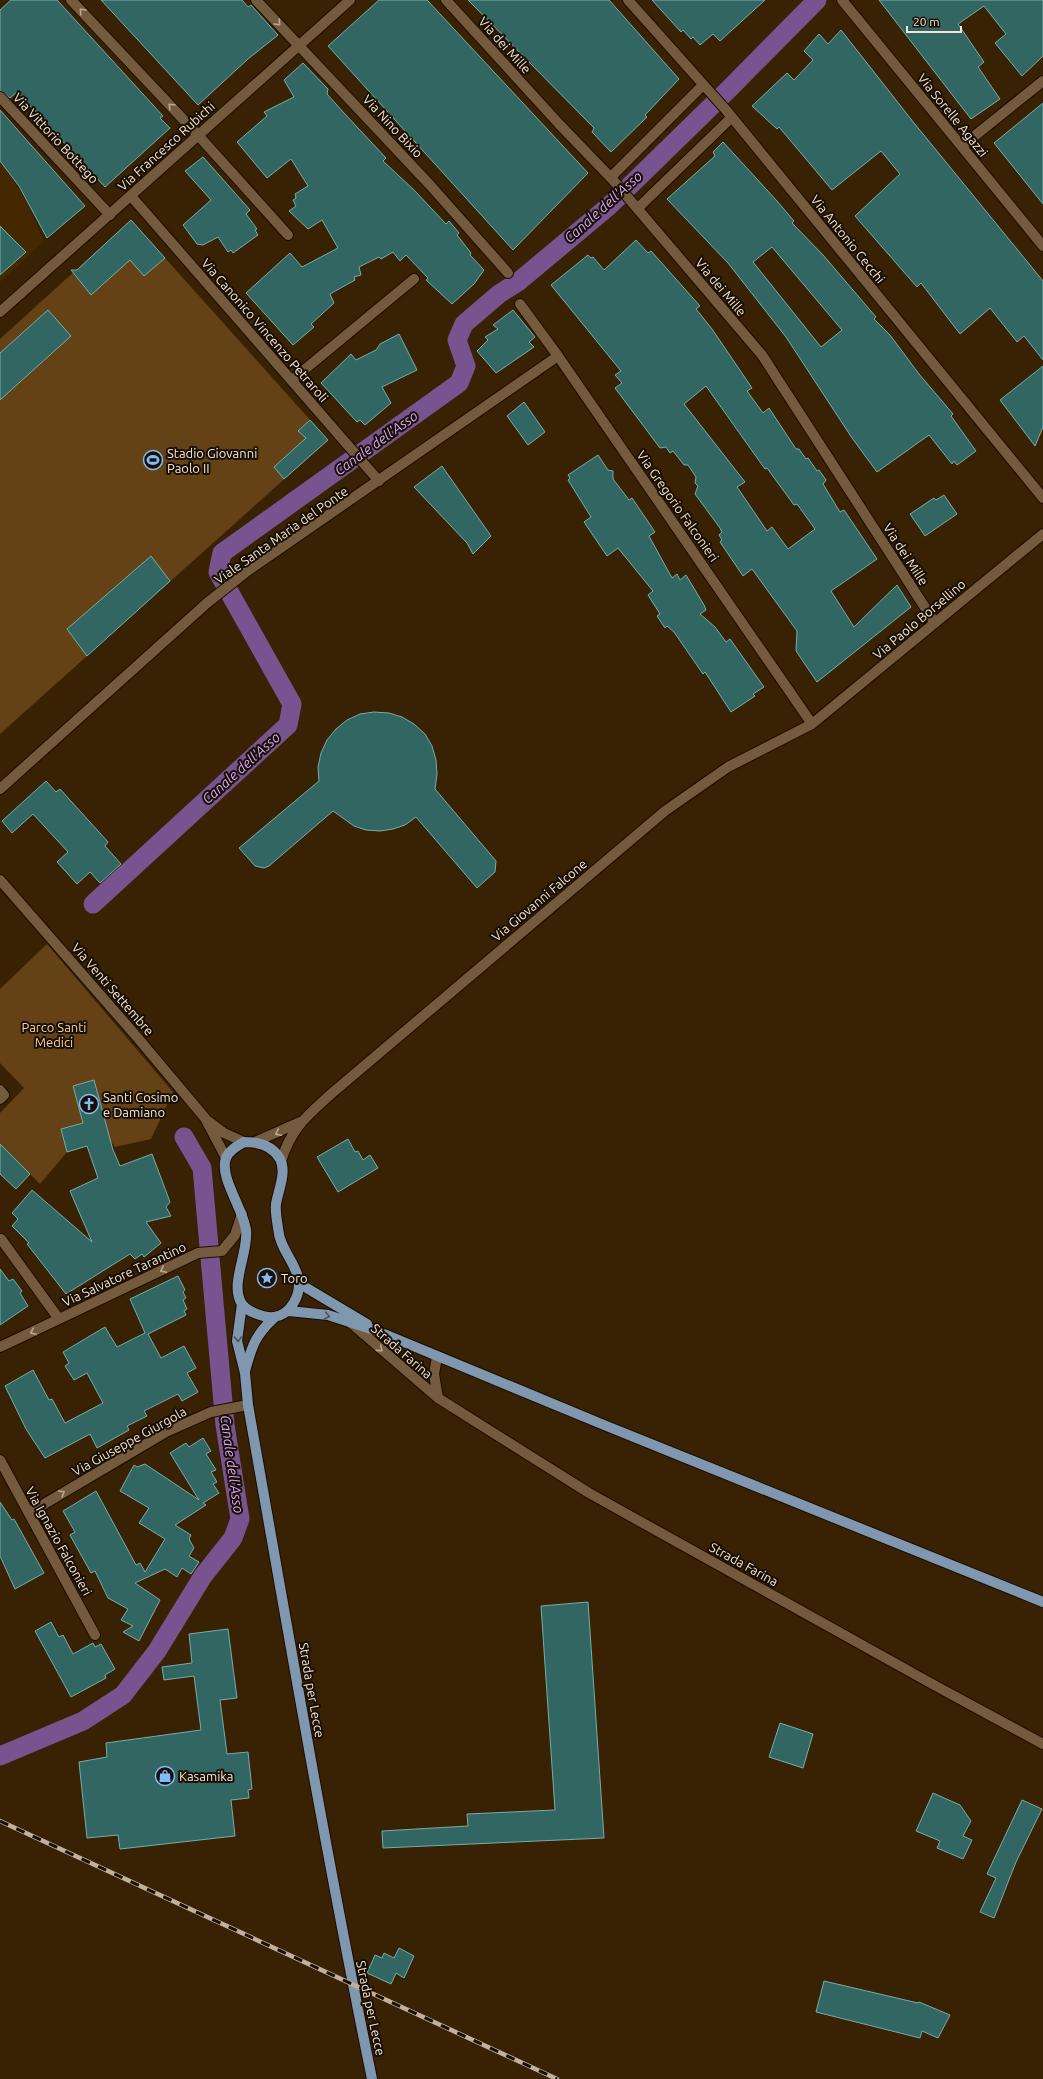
<svg xmlns="http://www.w3.org/2000/svg" width="1043" height="2079" viewBox="0 0 1043 2079" font-family="Ubuntu,sans-serif">
  <rect width="100%" height="100%" fill="#392203"/>
  <path fill="#442900" d="M 0,155 L 9,162 L 5,167 L 24,198 L 44,241 L 0,282 Z"/>
  <path fill="#644215" d="M 131,220 L 328,440 L 0,734 L 0,339 Z
    M 47,944 L 173,1092 L 151,1139 L 115,1147 L 110,1140 L 94,1081 L 73,1086 L 83,1123 L 61,1129 L 67,1152 L 40,1184 L 0,1144 L 0,1113 L 24,1088 L 0,1063 L 0,989 Z"/>
  <g fill="none" stroke-linecap="round" stroke-linejoin="round">
    <path stroke="#77548f" stroke-width="19" d="M 93,904 L 288,725 L 292,704 L 218,572 L 222,553 L 459,383 L 466,366 L 457,340 L 464,324 L 499,294 L 518,282 L 609,206 L 730,88 L 817,0
      M 0,1756 L 83,1721 L 123,1695 L 157,1651 L 203,1576 L 233,1538 L 240,1519 L 225,1425 L 202,1168 L 184,1137"/>
  </g>
  <path fill="#326663" stroke="#78ada9" fill-rule="evenodd" d="M 11,0 L 57,0 L 163,116 L 160,118 L 170,128 L 105,187 L 17,92 L 10,98 L 0,91 L 0,10 Z
    M 101,0 L 242,0 L 248,7 L 251,5 L 278,35 L 248,59 L 198,105 Z
    M 379,0 L 427,0 L 588,173 L 513,250 L 328,46 Z
    M 468,0 L 609,0 L 679,79 L 645,115 L 647,117 L 611,152 L 592,132 L 594,128 Z
    M 652,0 L 765,0 L 720,41 L 713,34 L 700,45 L 693,37 L 691,39 L 683,30 L 681,32 Z
    M 879,0 L 1043,0 L 1043,56 L 1022,76 L 995,43 L 1006,34 L 984,6 L 958,24 L 984,62 L 978,67 L 1000,99 L 971,119 Z
    M 841,30 L 914,123 L 1043,281 L 1043,360 L 1024,336 L 1017,342 L 990,308 L 960,334 L 921,283 L 917,287 L 855,216 L 900,174 L 881,151 L 832,190 L 779,127 L 777,129 L 752,106 L 787,73 L 794,80 L 813,60 L 804,51 L 819,34 L 828,44 Z
    M 303,63 L 328,89 L 327,94 L 344,113 L 386,158 L 383,161 L 414,190 L 446,224 L 449,221 L 459,233 L 457,235 L 471,253 L 470,255 L 484,270 L 474,284 L 452,304 L 426,280 L 428,278 L 406,255 L 400,261 L 393,252 L 381,259 L 379,257 L 359,267 L 361,275 L 354,277 L 355,280 L 330,294 L 334,303 L 311,324 L 314,327 L 293,345 L 246,293 L 290,253 L 302,267 L 338,248 L 322,220 L 308,229 L 289,211 L 296,206 L 293,200 L 296,198 L 295,194 L 308,186 L 291,159 L 267,178 L 237,142 L 267,116 L 264,112 L 294,97 L 284,80 Z
    M 1043,103 L 1043,204 L 994,143 Z
    M 0,110 L 85,206 L 47,238 L 19,186 L 0,161 Z
    M 723,142 L 777,201 L 794,221 L 792,223 L 823,255 L 876,317 L 874,319 L 890,335 L 919,374 L 953,414 L 951,416 L 976,451 L 957,465 L 954,461 L 952,464 L 929,435 L 877,472 L 852,438 L 786,337 L 728,263 L 667,199 L 715,156 L 713,152 ZM 772,247 L 842,330 L 821,347 L 753,262 Z
    M 203,157 L 250,210 L 246,214 L 257,229 L 255,230 L 258,235 L 233,253 L 231,250 L 228,252 L 218,237 L 203,245 L 197,244 L 183,225 L 211,200 L 185,171 Z
    M 131,220 L 165,258 L 144,276 L 130,260 L 91,295 L 71,270 L 77,270 Z
    M 0,226 L 26,252 L 0,275 Z
    M 636,240 L 648,253 L 651,251 L 700,306 L 696,309 L 712,329 L 752,388 L 747,391 L 763,413 L 769,408 L 796,449 L 799,449 L 806,459 L 808,458 L 817,471 L 819,470 L 826,480 L 823,484 L 840,512 L 844,510 L 877,559 L 831,591 L 854,627 L 897,585 L 911,607 L 817,682 L 796,651 L 797,631 L 752,569 L 743,576 L 720,542 L 722,540 L 719,535 L 722,532 L 720,528 L 695,494 L 698,486 L 695,483 L 696,477 L 688,465 L 684,465 L 673,451 L 670,453 L 666,447 L 660,448 L 615,388 L 622,383 L 615,375 L 621,371 L 551,285 L 588,255 L 591,258 L 593,257 L 604,270 ZM 706,386 L 765,469 L 767,468 L 794,505 L 797,504 L 815,529 L 788,549 L 772,527 L 767,531 L 737,487 L 745,482 L 684,404 Z
    M 48,310 L 71,336 L 0,400 L 0,353 Z
    M 513,310 L 535,337 L 529,342 L 534,347 L 496,373 L 477,351 L 488,340 L 485,337 L 498,329 L 493,325 Z
    M 399,334 L 417,370 L 382,387 L 391,403 L 365,425 L 360,420 L 357,422 L 321,383 L 351,354 L 356,360 L 376,350 L 380,344 Z
    M 1043,366 L 1043,427 L 1035,446 L 1000,400 Z
    M 524,402 L 545,432 L 528,445 L 507,416 Z
    M 310,420 L 328,440 L 284,479 L 274,467 L 306,438 L 298,431 Z
    M 598,455 L 608,470 L 613,471 L 613,479 L 629,500 L 632,498 L 655,532 L 649,536 L 672,578 L 677,574 L 680,580 L 686,575 L 704,605 L 706,610 L 700,614 L 715,627 L 726,642 L 730,639 L 764,687 L 753,694 L 755,696 L 731,712 L 705,672 L 703,674 L 674,632 L 667,626 L 665,628 L 657,616 L 660,614 L 648,595 L 653,591 L 618,548 L 607,556 L 584,522 L 591,517 L 568,480 L 570,478 L 568,475 Z
    M 442,466 L 491,536 L 473,554 L 467,543 L 414,487 Z
    M 944,495 L 957,514 L 925,536 L 910,514 L 934,498 L 936,500 Z
    M 151,556 L 170,581 L 87,656 L 67,629 Z
    M 374,712 L 389,713 L 402,717 L 414,724 L 425,734 L 432,746 L 436,760 L 437,774 L 435,789 L 496,861 L 495,872 L 477,888 L 416,817 L 405,825 L 393,829 L 380,831 L 366,830 L 354,826 L 333,811 L 269,866 L 264,868 L 255,866 L 239,848 L 319,781 L 318,767 L 321,753 L 327,740 L 336,729 L 347,720 L 360,714 Z
    M 46,781 L 56,792 L 60,789 L 108,842 L 105,846 L 121,864 L 100,883 L 90,872 L 77,884 L 57,862 L 68,852 L 33,814 L 12,833 L 2,821 Z
    M 94,1080 L 113,1150 L 120,1166 L 152,1154 L 170,1202 L 166,1207 L 171,1216 L 146,1222 L 161,1243 L 144,1257 L 142,1254 L 135,1259 L 130,1254 L 66,1294 L 27,1244 L 29,1243 L 12,1226 L 18,1219 L 12,1213 L 32,1190 L 92,1242 L 70,1191 L 98,1178 L 87,1146 L 67,1152 L 61,1129 L 83,1123 L 73,1086 Z
    M 348,1139 L 355,1152 L 358,1151 L 363,1160 L 370,1155 L 378,1168 L 338,1192 L 317,1157 Z
    M 0,1144 L 30,1174 L 16,1189 L 0,1174 Z
    M 0,1269 L 9,1281 L 13,1279 L 22,1291 L 20,1293 L 28,1306 L 0,1325 Z
    M 178,1276 L 185,1290 L 183,1292 L 186,1298 L 183,1300 L 187,1309 L 184,1311 L 186,1315 L 148,1334 L 161,1358 L 184,1346 L 196,1368 L 187,1373 L 198,1392 L 182,1401 L 178,1394 L 144,1411 L 147,1416 L 127,1426 L 129,1430 L 97,1448 L 90,1434 L 45,1458 L 26,1429 L 5,1386 L 33,1370 L 49,1400 L 52,1399 L 65,1423 L 103,1403 L 87,1373 L 74,1380 L 65,1366 L 69,1363 L 63,1352 L 105,1327 L 117,1347 L 145,1333 L 130,1299 Z
    M 203,1438 L 211,1451 L 206,1454 L 216,1470 L 211,1472 L 217,1482 L 213,1484 L 219,1493 L 203,1503 L 206,1505 L 175,1525 L 191,1535 L 189,1539 L 194,1548 L 189,1556 L 199,1562 L 191,1574 L 182,1568 L 177,1577 L 165,1569 L 135,1583 L 160,1600 L 139,1641 L 123,1632 L 133,1626 L 121,1620 L 128,1609 L 108,1598 L 95,1571 L 91,1573 L 70,1535 L 75,1532 L 63,1511 L 96,1491 L 136,1565 L 140,1563 L 145,1572 L 165,1539 L 139,1523 L 149,1508 L 120,1491 L 134,1465 L 137,1467 L 145,1464 L 199,1500 L 170,1453 L 186,1443 L 189,1447 Z
    M 0,1502 L 12,1520 L 14,1519 L 44,1573 L 15,1589 L 0,1556 Z
    M 588,1602 L 604,1838 L 383,1848 L 382,1831 L 468,1826 L 467,1814 L 555,1810 L 541,1606 Z
    M 51,1622 L 59,1637 L 63,1635 L 73,1654 L 93,1643 L 95,1647 L 101,1644 L 115,1669 L 105,1675 L 106,1678 L 71,1697 L 35,1631 Z
    M 228,1629 L 237,1698 L 220,1700 L 227,1754 L 248,1752 L 252,1789 L 248,1790 L 249,1798 L 231,1800 L 235,1836 L 120,1849 L 118,1835 L 87,1838 L 79,1762 L 107,1757 L 106,1743 L 201,1730 L 194,1676 L 164,1680 L 162,1667 L 192,1663 L 189,1634 Z
    M 780,1723 L 813,1734 L 803,1768 L 769,1757 Z
    M 933,1793 L 960,1805 L 971,1821 L 963,1836 L 972,1840 L 963,1859 L 937,1848 L 940,1841 L 916,1831 Z
    M 1022,1800 L 1042,1809 L 1016,1862 L 994,1918 L 980,1912 L 996,1878 L 987,1874 Z
    M 399,1948 L 414,1956 L 404,1978 L 396,1973 L 391,1984 L 367,1973 L 375,1955 L 382,1958 L 384,1953 L 394,1958 Z
    M 824,1981 L 918,2003 L 919,2002 L 950,2015 L 938,2038 L 922,2031 L 920,2038 L 816,2012 Z"/>
  <g fill="none" stroke-linecap="round" stroke-linejoin="round">
    <g stroke="#1c0c00" stroke-width="12">
      <path id="minor" d="M 71,0 L 197,134 L 288,235
        M 256,0 L 430,185 L 508,273
        M 446,0 L 560,125 L 613,180 L 762,355 L 935,623
        M 628,0 L 726,110 L 1043,498
        M 842,0 L 1043,246
        M 0,97 L 110,215
        M 962,146 L 1043,81
        M 611,177 L 703,85
        M 131,196 L 379,481
        M 638,208 L 732,117
        M 520,304 L 558,356 L 812,724
        M 0,312 L 350,0
        M 292,380 L 414,279
        M 0,789 L 207,603 L 246,572 L 558,356
        M 0,880 L 137,1037 L 205,1118 L 226,1158
        M 0,1090 L 4,1095 L 0,1099
        M 208,1121 L 224,1133 L 244,1142
        M 255,1142 L 300,1122
        M 281,1161 C 292,1127 306,1117 331,1094 L 665,811 L 728,767 L 812,724 L 1043,534
        M 1,1239 L 59,1319
        M 351,1323 L 438,1398 L 589,1493 L 934,1685 L 1043,1744
        M 0,1347 L 198,1253 L 222,1251 L 235,1235 L 242,1214
        M 437,1357 L 434,1374 L 438,1398
        M 0,1460 L 95,1635
        M 29,1513 L 166,1432 L 211,1412 L 248,1405"/>
    </g>
    <g stroke="#1c0c00" stroke-width="12">
      <path id="major" d="M 244,1142 C 259,1142 273,1146 280,1159 C 287,1172 278,1191 276,1204 C 275,1211 277,1220 278,1228 C 280,1257 312,1273 293,1304 C 289,1310 283,1316 274,1317 C 265,1318 247,1312 242,1304 C 229,1285 249,1252 246,1230 C 243,1208 219,1177 226,1158 C 229,1150 238,1146 244,1142 Z
        M 300,1284 L 367,1324
        M 242,1304 L 237,1341 L 245,1373 L 248,1405 C 288,1630 326,1855 372,2079
        M 289,1311 L 328,1315 L 377,1331 L 604,1425 L 1043,1602
        M 245,1371 C 252,1346 255,1335 275,1317"/>
    </g>
    <use href="#minor" stroke="#755b3d" stroke-width="10"/>
    <use href="#major" stroke="#8098af" stroke-width="10"/>
    <g stroke="#c2b09c" stroke-width="4.5">
      <path id="rail" d="M 0,1821 L 557,2079"/>
    </g>
    <use href="#rail" stroke="#180e03" stroke-width="3" stroke-dasharray="9" stroke-linecap="butt"/>
  </g>
  <defs><path id="oneway-chevron" d="M-2-3.5L2.5 0L-2 3.5" fill="none" stroke-width="1.6" stroke-linecap="round" stroke-linejoin="round"/></defs>
  <g stroke="#bba790">
    <use href="#oneway-chevron" transform="translate(82 11) rotate(-133)"/>
    <use href="#oneway-chevron" transform="translate(278 23) rotate(47)"/>
    <use href="#oneway-chevron" transform="translate(171 106) rotate(-133)"/>
    <use href="#oneway-chevron" transform="translate(278 1133) rotate(154)"/>
    <use href="#oneway-chevron" transform="translate(163 1270) rotate(155)"/>
    <use href="#oneway-chevron" transform="translate(33 1332) rotate(155)"/>
    <use href="#oneway-chevron" transform="translate(380 1349) rotate(40)"/>
    <use href="#oneway-chevron" transform="translate(62 1493) rotate(-31)"/>
  </g>
  <g stroke="#4c5359">
    <use href="#oneway-chevron" transform="translate(327 1316) rotate(12)"/>
    <use href="#oneway-chevron" transform="translate(238 1339) rotate(90)"/>
  </g>
  <defs>
    <g id="stadium-ring" transform="scale(1)"><circle r="9.5" fill="#180e03" stroke="#81bcfa" stroke-width="1.5"/><path d="M0-5a6.5 5 0 1 0 0 10a6.5 5 0 1 0 0-10ZM-3.5-1.8h7v3.6h-7Z" fill="#81bcfa"/></g>
    <g id="church-ring" transform="scale(1)"><circle r="9.5" fill="#180e03" stroke="#81bcfa" stroke-width="1.5"/><path d="M-1.2-6h2.4v3.5h3.3v2.4h-3.3V6h-2.4V-.1h-3.3v-2.4h3.3Z" fill="#81bcfa"/></g>
    <g id="sight-ring" transform="scale(1)"><circle r="9.5" fill="#180e03" stroke="#81bcfa" stroke-width="1.5"/><path d="M0-6L1.8-2.2L6-1.7L2.9 1.2L3.7 5.4L0 3.3L-3.7 5.4L-2.9 1.2L-6-1.7L-1.8-2.2Z" fill="#81bcfa"/></g>
    <g id="shop-ring" transform="scale(1)"><circle r="9.5" fill="#180e03" stroke="#81bcfa" stroke-width="1.5"/><path d="M-5-2.5h2.3a2.7 3.5 0 0 1 5.4 0H5L5.5 6h-11ZM-1.5-2.5h3a1.5 2.3 0 0 0-3 0Z" fill="#81bcfa"/></g>
  </defs>
  <g fill-rule="evenodd">
    <use href="#stadium-ring" x="153" y="460"/>
    <use href="#church-ring" x="89" y="1104"/>
    <use href="#sight-ring" x="267" y="1278"/>
    <use href="#shop-ring" x="165" y="1776"/>
  </g>
  <g text-anchor="middle" stroke-width="4" stroke-linejoin="round" paint-order="stroke">
    <g font-size="13" fill="#f4e5d4" stroke="#180e03">
      <text transform="translate(505 45) rotate(48)" y="5">Via dei Mille</text>
      <text transform="translate(953 115) rotate(51)" y="5">Via Sorelle Agazzi</text>
      <text transform="translate(393 126) rotate(47)" y="5">Via Nino Bixio</text>
      <text transform="translate(56 138) rotate(47)" y="5">Via Vittorio Bottego</text>
      <text transform="translate(166 146) rotate(-42)" y="5">Via Francesco Rubichi</text>
      <text transform="translate(848 239) rotate(51)" y="5">Via Antonio Cecchi</text>
      <text transform="translate(721 287) rotate(50)" y="5">Via dei Mille</text>
      <text transform="translate(265 330) rotate(49)" y="5">Via Canonico Vincenzo Petraroli</text>
      <text transform="translate(678 506) rotate(55)" y="5">Via Gregorio Falconieri</text>
      <text transform="translate(281 535) rotate(-35)" y="5">Viale Santa Maria del Ponte</text>
      <text transform="translate(906 554) rotate(57)" y="5">Via dei Mille</text>
      <text transform="translate(919 619) rotate(-40)" y="5">Via Paolo Borsellino</text>
      <text transform="translate(539 900) rotate(-40)" y="5">Via Giovanni Falcone</text>
      <text transform="translate(113 989) rotate(49)" y="5">Via Venti Settembre</text>
      <text transform="translate(124 1274) rotate(-25)" y="5">Via Salvatore Tarantino</text>
      <text transform="translate(402 1351) rotate(41)" y="5">Strada Farina</text>
      <text transform="translate(129 1441) rotate(-29)" y="5">Via Giuseppe Giurgola</text>
      <text transform="translate(59 1541) rotate(61)" y="5">Via Ignazio Falconieri</text>
      <text transform="translate(744 1564) rotate(29)" y="5">Strada Farina</text>
      <text transform="translate(312 1690) rotate(80)" y="5">Strada per Lecce</text>
      <text transform="translate(371 2008) rotate(78)" y="5">Strada per Lecce</text>
    </g>
    <g font-size="13" fill="#f4e5d4" stroke="#180e03" text-anchor="start">
      <text x="167" y="458">Stadio Giovanni<tspan x="167" dy="15">Paolo II</tspan></text>
      <text x="103" y="1102">Santi Cosimo<tspan x="103" dy="15">e Damiano</tspan></text>
      <text x="281" y="1283">Toro</text>
      <text x="179" y="1781">Kasamika</text>
    </g>
    <g font-size="13" fill="#fbd2a2" stroke="#180e03">
      <text x="54" y="1032">Parco Santi<tspan x="54" dy="15">Medici</tspan></text>
    </g>
    <g font-size="14" font-style="italic" fill="#d9a7fd" stroke="#180e03">
      <text transform="translate(603 207) rotate(-42)" y="5">Canale dell'Asso</text>
      <text transform="translate(376 443) rotate(-36)" y="5">Canale dell'Asso</text>
      <text transform="translate(241 768) rotate(-42)" y="5">Canale dell'Asso</text>
      <text transform="translate(232 1464) rotate(82)" y="5">Canale dell'Asso</text>
    </g>
  </g>
  <path d="M907 26v6h54v-6" fill="none" stroke="#f4e5d4" stroke-width="2"/>
  <text x="913" y="26" font-size="12" fill="#f4e5d4" stroke="#180e03" stroke-width="3" paint-order="stroke">20 m</text>
</svg>
